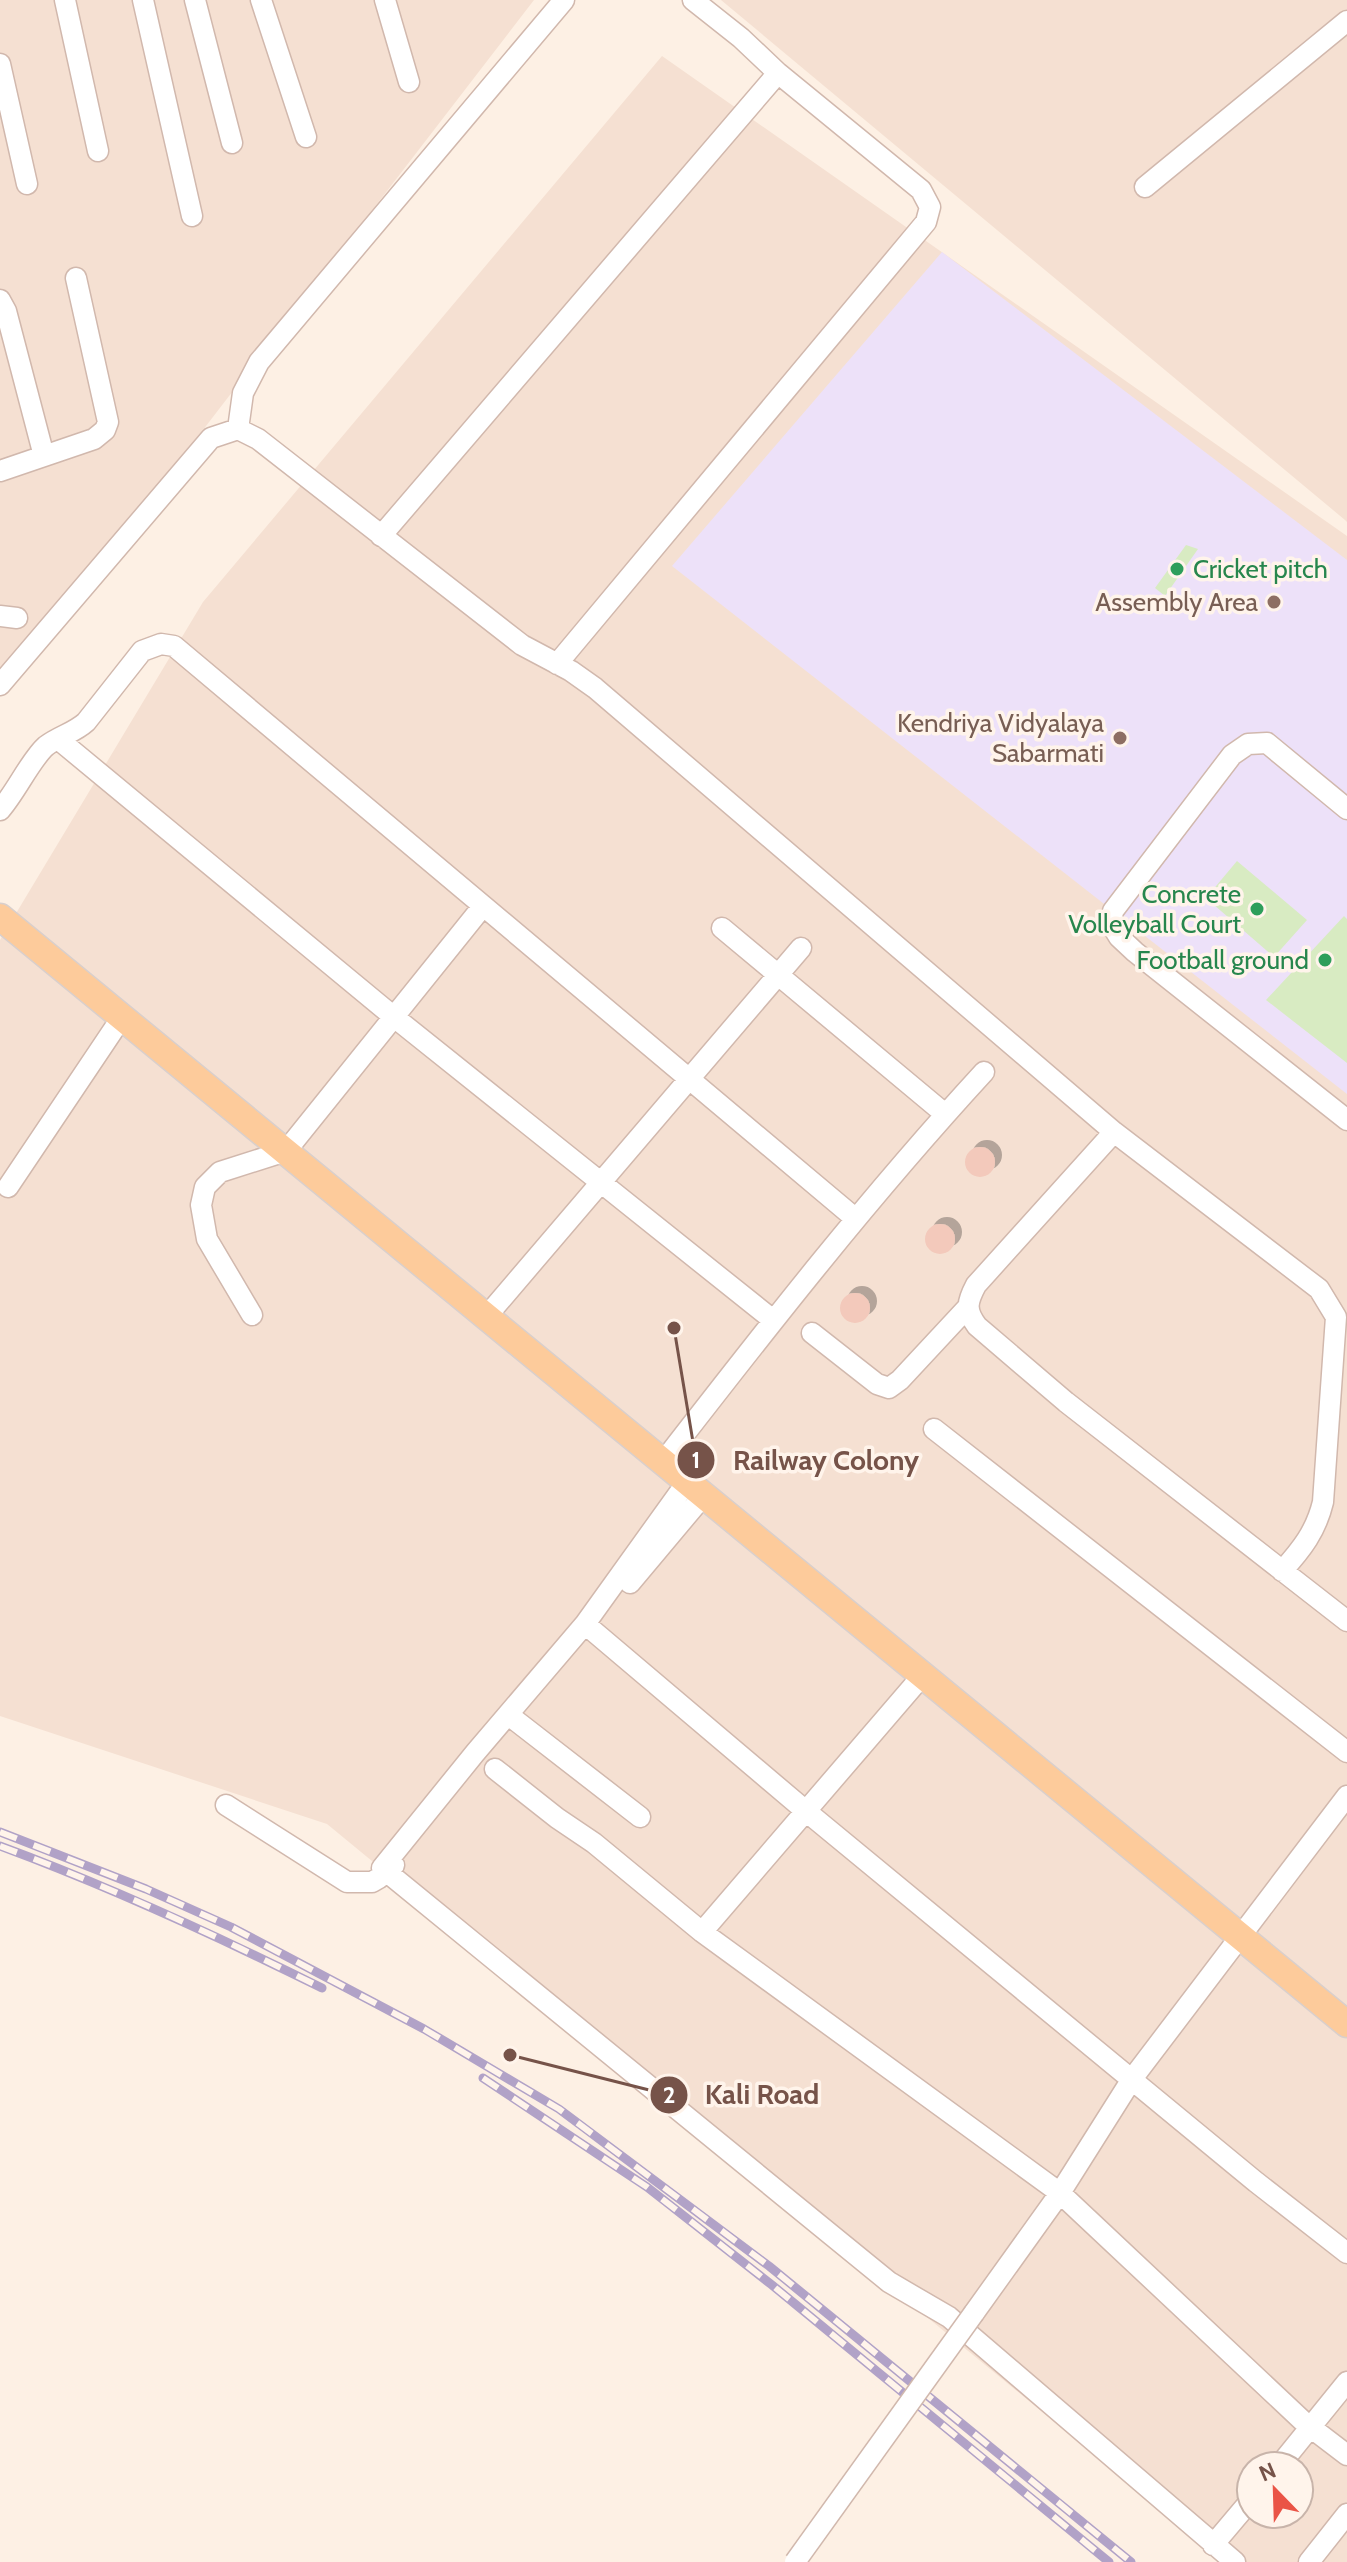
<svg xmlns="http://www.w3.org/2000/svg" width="1347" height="2562" viewBox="0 0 1347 2562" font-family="Cabin,sans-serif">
  <defs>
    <filter id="shadow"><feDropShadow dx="7" dy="-7" stdDeviation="0" flood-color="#0004"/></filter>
  </defs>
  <rect width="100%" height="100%" fill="#fdf0e4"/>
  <path fill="#f5e0d2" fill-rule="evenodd" d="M 0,0 L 534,0 L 166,478 L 0,676 Z
    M 721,0 L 1347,0 L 1347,522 L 1345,520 Z
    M 662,56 L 1347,536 L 1347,2562 L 1225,2562 L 327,1824 L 0,1716 L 0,940 L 203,602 ZM 1251,2466 L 1299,2466 L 1299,2514 L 1251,2514 Z"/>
  <path fill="#ede1f9" d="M 942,252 L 1347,560 L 1347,1094 L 672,566 Z"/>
  <path fill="#d8ebc2" d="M 1186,545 L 1198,549 L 1165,596 L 1155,588 Z
    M 1237,861 L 1307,920 L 1274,957 L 1206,898 Z
    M 1344,916 L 1347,919 L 1347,1063 L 1266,1000 Z"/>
  <path fill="#f3c9bb" filter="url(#shadow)" d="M965 1162a15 15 0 1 1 30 0a15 15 0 1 1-30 0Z
    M925 1239a15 15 0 1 1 30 0a15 15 0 1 1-30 0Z
    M840 1308a15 15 0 1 1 30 0a15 15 0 1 1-30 0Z"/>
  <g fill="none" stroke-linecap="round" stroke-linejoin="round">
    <g stroke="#d1b8ad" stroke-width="23">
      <path id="minor" d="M 65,0 L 98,151
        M 143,0 L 192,216
        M 195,0 L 232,143
        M 261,0 L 306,137
        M 385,0 L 409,82
        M 693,0 L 741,38 L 778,73
        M 0,64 L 27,184
        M 1145,187 L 1347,21
        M 0,300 L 6,311 L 44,456
        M 238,429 L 243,393 L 259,362 L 564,0
        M 0,471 L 94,439 L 105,430 L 108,422 L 76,278
        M 381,536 L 778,73 L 921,190 L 930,207 L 926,222 L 557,664
        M 0,616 L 17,618
        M 0,685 L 211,438 L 238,429 L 258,439 L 522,645 L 571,671 L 595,688 L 1114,1132 L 1319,1289 L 1336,1317 L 1323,1502 C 1316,1531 1302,1549 1282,1571
        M 58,739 L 394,1017 L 773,1320
        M 1347,809 L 1267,743 L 1248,744 L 1232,755 L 1113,911 L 1111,924 L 1119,937 L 1135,952 L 1347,1120
        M 0,810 C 16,792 31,759 46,746 C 59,736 74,733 86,722 L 142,651 L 161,644 L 174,646 L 856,1219
        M 722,928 L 945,1114
        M 1114,1132 L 976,1285 C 967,1302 965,1310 977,1326 L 1066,1402 L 1347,1621
        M 8,1187 L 122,1017
        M 252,1315 L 207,1239 L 201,1205 L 205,1187 L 220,1172 L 286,1151 L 483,906
        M 486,1317 L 801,948
        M 812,1333 L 877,1384 L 889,1388 L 900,1380 L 967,1308
        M 934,1429 L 1347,1752
        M 663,1462 C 766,1329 870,1196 984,1072
        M 687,1482 L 585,1624 L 475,1753 L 382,1868 L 889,2282 L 949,2317 L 1235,2562
        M 630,1583 L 703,1496
        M 585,1624 L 807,1812 L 1256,2182 L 1347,2253
        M 515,1720 L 640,1817
        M 495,1769 L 557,1818 L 594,1843 L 702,1932 L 1060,2193 L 1305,2423 L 1347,2455
        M 226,1805 L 347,1882 L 372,1882 L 379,1878 L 394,1865
        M 702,1932 L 922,1676
        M 974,2313 L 1060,2193 L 1132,2079 L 1347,1796
        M 1279,2466 L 1347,2382
        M 1213,2545 L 1251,2500
        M 1309,2562 L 1347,2514"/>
    </g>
    <g stroke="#d9cfcc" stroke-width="29">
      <path id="major" d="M 0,917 L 1347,2024"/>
    </g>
    <use href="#minor" stroke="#fff" stroke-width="20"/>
    <use href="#major" stroke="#fdcb9b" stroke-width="26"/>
    <g stroke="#b1a2c7" stroke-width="9">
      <path id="rail" d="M 0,1832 L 146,1889 L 231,1927 L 424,2029 L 559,2109 L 769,2266 L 1131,2562
        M 0,1846 C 111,1887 217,1936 322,1988
        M 483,2078 L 647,2187 L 772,2285 L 1109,2562"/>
    </g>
    <use href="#rail" stroke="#fff4eb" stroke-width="6" stroke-dasharray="18" stroke-linecap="butt"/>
    <g stroke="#d1b8ad" stroke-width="23" stroke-linecap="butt">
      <path id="minor-bridge" d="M 795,2562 L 974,2313"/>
    </g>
    <use href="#minor-bridge" stroke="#fff" stroke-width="20"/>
  </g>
  <g fill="#2e9e5b" stroke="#fff4eb" stroke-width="3">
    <circle cx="1177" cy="569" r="8"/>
    <circle cx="1257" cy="909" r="8"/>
    <circle cx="1325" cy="960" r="8"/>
  </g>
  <g fill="#8d6e63" stroke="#fff4eb" stroke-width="3">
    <circle cx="1274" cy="602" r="8"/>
    <circle cx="1120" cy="738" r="8"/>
  </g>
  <g text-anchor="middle" stroke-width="7" stroke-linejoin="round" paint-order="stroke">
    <g font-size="26" fill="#27864d" stroke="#fff4eb" text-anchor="end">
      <text x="1193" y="578" text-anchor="start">Cricket pitch</text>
      <text x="1241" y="903">Concrete<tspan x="1241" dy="30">Volleyball Court</tspan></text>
      <text x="1309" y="969">Football ground</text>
    </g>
    <g font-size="26" fill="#785e54" stroke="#fff4eb" text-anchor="end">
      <text x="1258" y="611">Assembly Area</text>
      <text x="1104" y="732">Kendriya Vidyalaya<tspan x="1104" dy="30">Sabarmati</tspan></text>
    </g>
  </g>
  <path fill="none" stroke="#765349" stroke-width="3" d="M674 1328L696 1460M510 2055L669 2095"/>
  <g fill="#765349" stroke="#fff4eb" stroke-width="3">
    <circle cx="674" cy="1328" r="8"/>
    <circle cx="510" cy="2055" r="8"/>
    <circle cx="696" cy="1460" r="20"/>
    <circle cx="669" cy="2095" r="20"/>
  </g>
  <g font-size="24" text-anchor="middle" font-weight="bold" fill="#fff">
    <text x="696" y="1468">1</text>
    <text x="669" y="2103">2</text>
  </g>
  <g font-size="28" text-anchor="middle" font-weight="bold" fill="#765349" stroke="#fff4eb" stroke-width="7" stroke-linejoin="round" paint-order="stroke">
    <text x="826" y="1470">Railway Colony</text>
    <text x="762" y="2104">Kali Road</text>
  </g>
  <g transform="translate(1275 2490) rotate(337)"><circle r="38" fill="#fff4eb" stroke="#c8b4aa" stroke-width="2"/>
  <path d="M0-6L14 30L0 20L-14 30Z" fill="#ea5446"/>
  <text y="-12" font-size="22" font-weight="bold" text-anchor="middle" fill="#765349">N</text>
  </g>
</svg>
